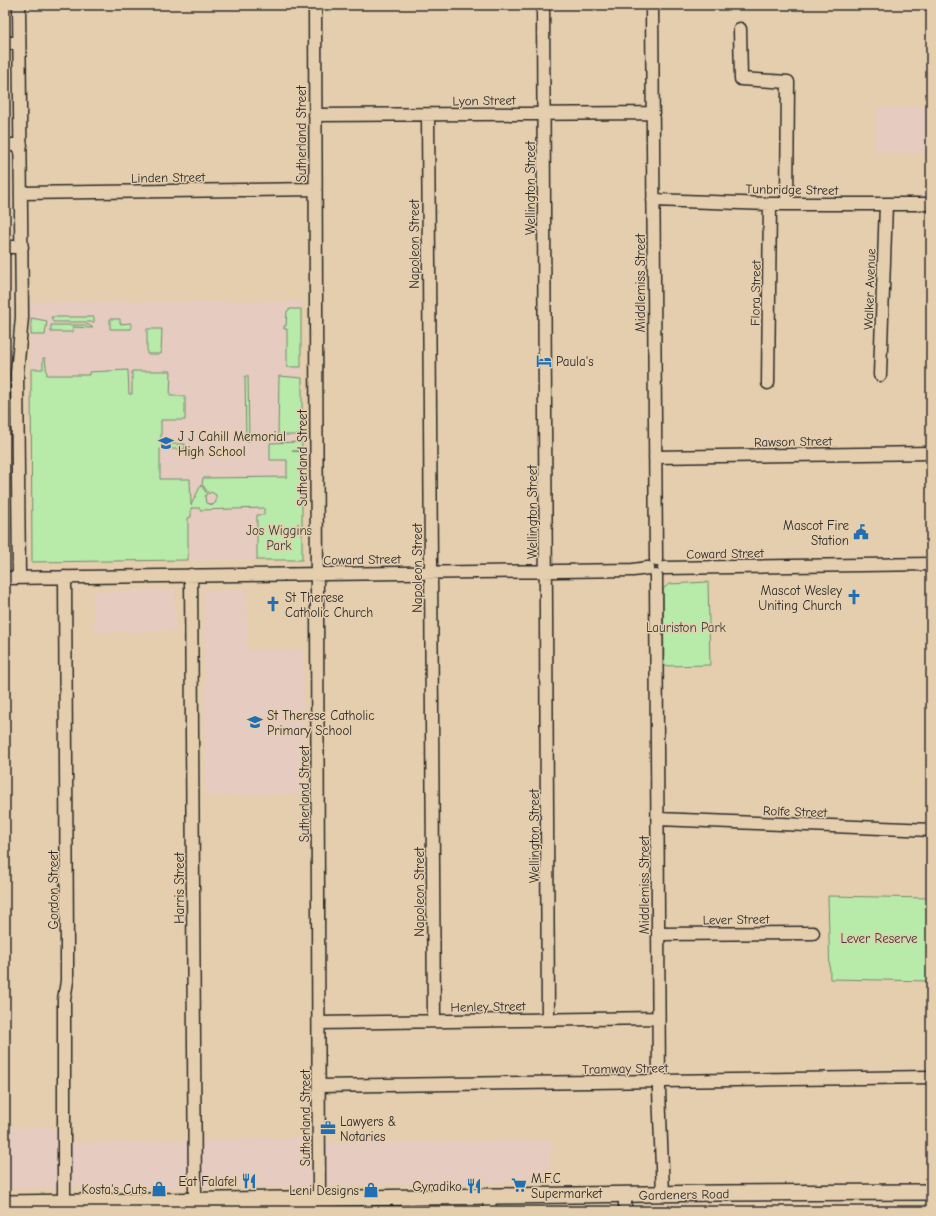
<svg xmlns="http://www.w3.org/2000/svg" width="936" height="1216" viewBox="0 0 936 1216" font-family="'Comic Neue',sans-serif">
  <rect width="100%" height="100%" fill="#e5ceae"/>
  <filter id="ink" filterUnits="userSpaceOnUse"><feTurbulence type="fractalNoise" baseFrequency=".025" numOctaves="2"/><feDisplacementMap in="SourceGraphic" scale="8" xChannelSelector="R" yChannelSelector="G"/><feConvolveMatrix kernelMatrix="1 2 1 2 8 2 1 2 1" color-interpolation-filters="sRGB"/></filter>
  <g filter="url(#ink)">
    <path fill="#e6cbc1" d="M 876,107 L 931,107 L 931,154 L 875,151 Z
      M 301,301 L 302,515 L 257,515 L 257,560 L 31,561 L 30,302 Z
      M 175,589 L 176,631 L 94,632 L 93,591 Z
      M 247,589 L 248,650 L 304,650 L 304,794 L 206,796 L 204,591 Z
      M 51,1127 L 77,1143 L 309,1137 L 332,1143 L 551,1140 L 550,1181 L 303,1186 L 5,1188 L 5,1128 Z"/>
    <path fill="#b8eaaa" stroke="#728a6a" d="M 290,309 L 301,309 L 301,367 L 287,367 L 287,329 L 284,329 L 284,326 L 286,326 L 287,311 Z
      M 51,317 L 94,317 L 94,322 L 53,322 Z
      M 31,318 L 47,321 L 45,335 L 31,335 Z
      M 110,319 L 120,319 L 120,324 L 131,323 L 131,329 L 110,329 Z
      M 51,325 L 89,325 L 93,328 L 73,327 L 73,332 L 51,332 Z
      M 147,329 L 162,329 L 161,354 L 147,354 Z
      M 43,358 L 45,358 L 47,375 L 89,375 L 89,372 L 128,370 L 129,394 L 132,394 L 132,371 L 171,371 L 170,396 L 185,396 L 185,420 L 161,420 L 161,444 L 185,444 L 185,449 L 160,449 L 160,479 L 190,479 L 191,505 L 201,485 L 207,494 L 205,496 L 206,503 L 213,505 L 216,502 L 216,495 L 211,492 L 209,494 L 202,484 L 203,478 L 287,477 L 287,460 L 270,460 L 270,443 L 302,442 L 302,451 L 292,451 L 302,452 L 302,560 L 257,560 L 257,515 L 264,515 L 264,508 L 200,510 L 200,508 L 191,508 L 191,517 L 188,518 L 188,560 L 32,562 L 31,369 L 43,369 Z
      M 245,376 L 248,376 L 249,441 L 246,441 Z
      M 279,376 L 302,378 L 302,435 L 278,435 Z
      M 708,582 L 710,665 L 664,666 L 663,589 L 669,584 Z
      M 828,896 L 930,898 L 931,981 L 830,979 Z"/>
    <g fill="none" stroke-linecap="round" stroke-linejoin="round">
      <g stroke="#2b2b2b" stroke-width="15">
        <path id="minor" d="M 315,5 L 319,1200
          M 543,5 L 548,1019
          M 652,5 L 656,560
          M 740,29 L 741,79 L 788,82 L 787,204
          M 5,43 L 19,43
          M 315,115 L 653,113
          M 428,115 L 434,1020
          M 5,145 L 21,145
          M 21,193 L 315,189
          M 653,200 L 770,204 L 931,204
          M 5,247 L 22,247
          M 880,375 L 886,204
          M 768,383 L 770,204
          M 655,457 L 931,453
          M 664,568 L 931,564
          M 191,575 L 195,1201
          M 656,576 L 659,1090 L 663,1194
          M 19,577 L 17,373 L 22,317 L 19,5
          M 5,578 L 633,570 L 648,568
          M 658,819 L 931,830
          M 658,934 L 813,933
          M 319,1023 L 658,1018
          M 319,1086 L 931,1077
          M 625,1195 L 625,1211
          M 64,1203 L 64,1000 L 67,981 L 67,950 L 65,577
          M 489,1211 L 490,1197"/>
      </g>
      <g stroke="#2b2b2b" stroke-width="18">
        <path id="major" d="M 5,1203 L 718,1193 L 931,1192"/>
      </g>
      <use href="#minor" stroke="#e5ceae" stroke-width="12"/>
      <use href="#major" stroke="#e5ceae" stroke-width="15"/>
    </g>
  </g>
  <defs>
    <g id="hotel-bare" transform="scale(1.2)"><path d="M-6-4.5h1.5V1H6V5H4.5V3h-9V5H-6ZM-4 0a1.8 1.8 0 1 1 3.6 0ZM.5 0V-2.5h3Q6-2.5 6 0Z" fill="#1f6fb2" stroke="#e5ceae" stroke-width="2.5" paint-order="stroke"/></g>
    <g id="school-bare" transform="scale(1.2)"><path d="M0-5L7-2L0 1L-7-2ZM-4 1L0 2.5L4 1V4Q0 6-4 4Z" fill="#1f6fb2" stroke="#e5ceae" stroke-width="2.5" paint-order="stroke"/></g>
    <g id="civic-bare" transform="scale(1.2)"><path d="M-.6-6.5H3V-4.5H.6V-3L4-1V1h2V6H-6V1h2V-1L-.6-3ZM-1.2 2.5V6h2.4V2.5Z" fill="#1f6fb2" stroke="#e5ceae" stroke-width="2.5" paint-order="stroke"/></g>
    <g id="church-bare" transform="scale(1.2)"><path d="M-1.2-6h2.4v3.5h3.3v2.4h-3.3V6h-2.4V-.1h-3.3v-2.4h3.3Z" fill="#1f6fb2" stroke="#e5ceae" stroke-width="2.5" paint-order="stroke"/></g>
    <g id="office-bare" transform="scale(1.2)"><path d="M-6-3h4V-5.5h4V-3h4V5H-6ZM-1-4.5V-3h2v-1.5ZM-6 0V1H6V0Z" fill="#1f6fb2" stroke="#e5ceae" stroke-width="2.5" paint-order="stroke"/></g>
    <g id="restaurant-bare" transform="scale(1.2)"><path d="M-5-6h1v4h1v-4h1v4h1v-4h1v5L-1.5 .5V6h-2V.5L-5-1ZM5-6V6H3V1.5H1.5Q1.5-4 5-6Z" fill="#1f6fb2" stroke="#e5ceae" stroke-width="2.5" paint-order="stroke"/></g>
    <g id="supermarket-bare" transform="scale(1.2)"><path d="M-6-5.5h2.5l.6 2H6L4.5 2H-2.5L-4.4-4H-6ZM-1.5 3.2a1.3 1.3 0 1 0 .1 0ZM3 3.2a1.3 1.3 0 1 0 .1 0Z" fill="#1f6fb2" stroke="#e5ceae" stroke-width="2.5" paint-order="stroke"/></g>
    <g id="shop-bare" transform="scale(1.2)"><path d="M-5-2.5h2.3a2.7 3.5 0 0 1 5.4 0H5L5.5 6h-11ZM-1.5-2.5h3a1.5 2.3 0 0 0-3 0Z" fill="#1f6fb2" stroke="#e5ceae" stroke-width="2.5" paint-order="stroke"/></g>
  </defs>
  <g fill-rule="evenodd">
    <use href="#hotel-bare" x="544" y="361"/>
    <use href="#school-bare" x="166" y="443"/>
    <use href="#civic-bare" x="861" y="532"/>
    <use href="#church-bare" x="854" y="597"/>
    <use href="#church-bare" x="273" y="604"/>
    <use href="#school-bare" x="255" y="722"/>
    <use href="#office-bare" x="328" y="1128"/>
    <use href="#restaurant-bare" x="249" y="1181"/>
    <use href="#supermarket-bare" x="519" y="1185"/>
    <use href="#restaurant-bare" x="474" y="1186"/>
    <use href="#shop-bare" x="159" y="1189"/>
    <use href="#shop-bare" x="371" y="1190"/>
  </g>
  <g text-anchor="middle" stroke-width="3" stroke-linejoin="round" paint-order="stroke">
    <g font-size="13" fill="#2b2b2b" stroke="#e5ceae">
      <text transform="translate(484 100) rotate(-1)" y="5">Lyon Street</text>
      <text transform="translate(301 134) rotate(-90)" y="5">Sutherland Street</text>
      <text transform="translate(168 177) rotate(-1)" y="5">Linden Street</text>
      <text transform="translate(530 188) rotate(-90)" y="5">Wellington Street</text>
      <text transform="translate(792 189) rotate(1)" y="5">Tunbridge Street</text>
      <text transform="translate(414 244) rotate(-90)" y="5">Napoleon Street</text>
      <text transform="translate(640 283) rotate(-90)" y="5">Middlemiss Street</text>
      <text transform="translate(869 289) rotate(-88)" y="5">Walker Avenue</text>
      <text transform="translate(755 293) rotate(-89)" y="5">Flora Street</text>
      <text transform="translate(793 441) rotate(-1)" y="5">Rawson Street</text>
      <text transform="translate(302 458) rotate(-90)" y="5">Sutherland Street</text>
      <text transform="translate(532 512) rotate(-90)" y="5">Wellington Street</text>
      <text transform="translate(725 553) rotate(-1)" y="5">Coward Street</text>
      <text transform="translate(362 559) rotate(-1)" y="5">Coward Street</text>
      <text transform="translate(417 568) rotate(-90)" y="5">Napoleon Street</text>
      <text transform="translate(304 794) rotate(-90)" y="5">Sutherland Street</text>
      <text transform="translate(795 811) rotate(2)" y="5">Rolfe Street</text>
      <text transform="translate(534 836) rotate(-90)" y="5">Wellington Street</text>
      <text transform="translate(644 885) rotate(-90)" y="5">Middlemiss Street</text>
      <text transform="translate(179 888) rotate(-90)" y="5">Harris Street</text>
      <text transform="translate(53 890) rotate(-90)" y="5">Gordon Street</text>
      <text transform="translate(419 892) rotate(-90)" y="5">Napoleon Street</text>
      <text transform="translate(736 919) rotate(-1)" y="5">Lever Street</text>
      <text transform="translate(488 1006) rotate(-1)" y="5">Henley Street</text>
      <text transform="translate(625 1068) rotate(-1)" y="5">Tramway Street</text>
      <text transform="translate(305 1118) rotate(-90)" y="5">Sutherland Street</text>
      <text transform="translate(684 1194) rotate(-1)" y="5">Gardeners Road</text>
    </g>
    <g font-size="13" fill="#2b2b2b" stroke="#e5ceae" text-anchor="start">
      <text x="556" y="366">Paula's</text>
      <text x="178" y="441">J J Cahill Memorial<tspan x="178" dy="15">High School</tspan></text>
      <text x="849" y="530" text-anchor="end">Mascot Fire<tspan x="849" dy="15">Station</tspan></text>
      <text x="842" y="595" text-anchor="end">Mascot Wesley<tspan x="842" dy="15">Uniting Church</tspan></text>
      <text x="285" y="602">St Therese<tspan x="285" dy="15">Catholic Church</tspan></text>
      <text x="267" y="720">St Therese Catholic<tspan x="267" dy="15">Primary School</tspan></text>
      <text x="340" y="1126">Lawyers &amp;<tspan x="340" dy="15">Notaries</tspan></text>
      <text x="531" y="1183">M.F.C<tspan x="531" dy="15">Supermarket</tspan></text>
      <text x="237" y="1186" text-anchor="end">Eat Falafel</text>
      <text x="462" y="1191" text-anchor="end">Gyradiko</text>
      <text x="147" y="1194" text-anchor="end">Kosta's Cuts</text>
      <text x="359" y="1195" text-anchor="end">Leni Designs</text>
    </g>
    <g font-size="13" fill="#393e38" stroke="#e5ceae">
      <text x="279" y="535">Jos Wiggins<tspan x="279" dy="15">Park</tspan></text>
      <text x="686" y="632">Lauriston Park</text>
      <text x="879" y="943">Lever Reserve</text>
    </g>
  </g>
  <rect width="936" height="1216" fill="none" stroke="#e5ceae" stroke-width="20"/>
  <rect x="10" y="10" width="916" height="1196" fill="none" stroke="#2b2b2b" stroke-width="1.5" filter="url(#ink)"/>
</svg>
